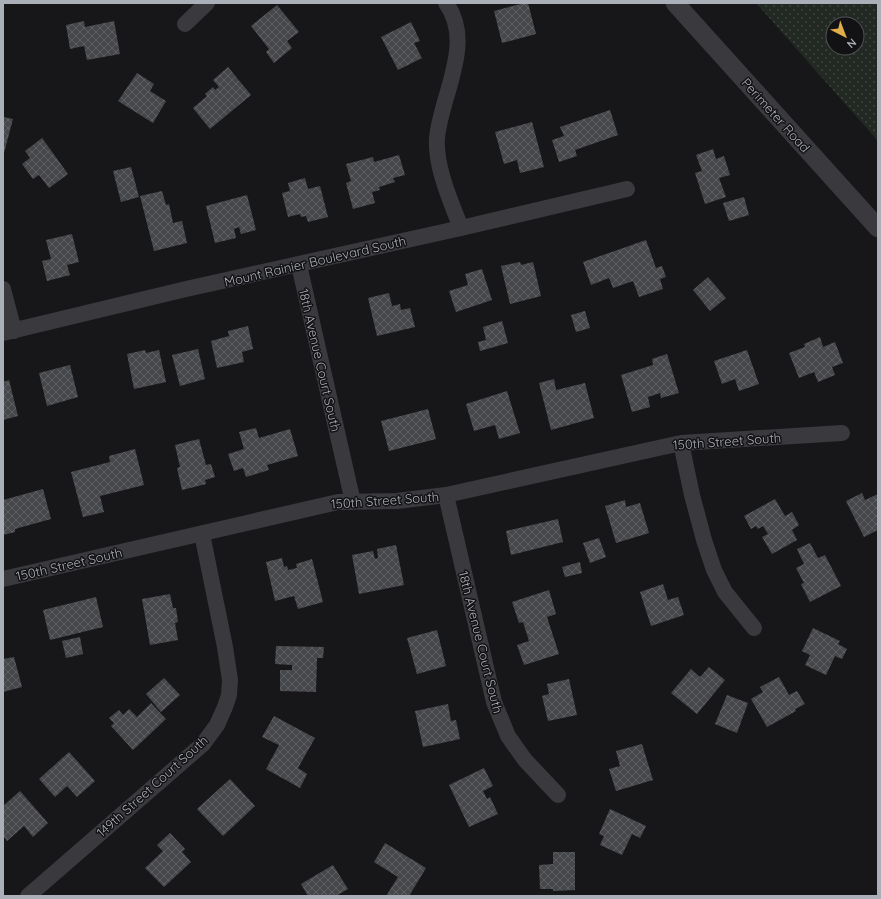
<svg xmlns="http://www.w3.org/2000/svg" width="881" height="899" viewBox="0 0 881 899" font-family="Quicksand,sans-serif">
  <defs>
    <pattern id="park-dots" width="8" height="8" patternUnits="userSpaceOnUse"><rect width="8" height="8" fill="#222923"/><path d="M2 2h.1M6 6h.1" fill="none" stroke="#3f4641" stroke-width="1.8" stroke-linecap="round"/></pattern>
    <pattern id="building-cross-hatch" width="8" height="8" patternUnits="userSpaceOnUse"><rect width="8" height="8" fill="#46474b"/><path d="M0 0l8 8M0 8l8-8" fill="none" stroke="#5e5f63"/></pattern>
  </defs>
  <rect width="100%" height="100%" fill="#171719"/>
  <path fill="url(#park-dots)" fill-rule="evenodd" d="M 756,3 L 878,3 L 878,141 ZM 833,24 L 857,24 L 857,48 L 833,48 Z"/>
  <path fill="url(#building-cross-hatch)" d="M 524,3 L 528,3 L 536,34 L 502,43 L 494,11 Z
    M 277,5 L 299,32 L 287,41 L 292,48 L 274,63 L 266,52 L 269,49 L 251,26 Z
    M 84,21 L 85,27 L 114,21 L 120,54 L 87,60 L 84,46 L 70,49 L 66,25 Z
    M 411,22 L 420,41 L 414,43 L 422,58 L 398,70 L 381,37 Z
    M 228,67 L 251,95 L 210,129 L 193,108 L 207,96 L 205,94 L 213,87 L 215,90 L 219,87 L 213,80 Z
    M 137,73 L 154,84 L 150,91 L 166,101 L 153,123 L 118,101 Z
    M 610,110 L 618,135 L 575,150 L 577,156 L 559,162 L 552,140 L 564,136 L 560,127 Z
    M 3,117 L 13,119 L 4,153 L 3,153 Z
    M 532,122 L 544,167 L 520,173 L 517,160 L 504,164 L 495,132 Z
    M 42,138 L 68,174 L 49,188 L 39,175 L 33,179 L 22,164 L 30,158 L 25,151 Z
    M 713,149 L 716,159 L 724,156 L 730,175 L 719,178 L 726,197 L 705,204 L 695,173 L 702,171 L 696,155 Z
    M 399,155 L 405,175 L 393,178 L 395,182 L 379,187 L 380,190 L 372,192 L 375,203 L 353,209 L 346,183 L 351,181 L 346,164 L 373,157 L 374,162 Z
    M 131,167 L 139,197 L 121,202 L 113,171 Z
    M 305,178 L 308,189 L 320,186 L 328,217 L 308,222 L 306,216 L 301,217 L 300,214 L 288,217 L 282,193 L 290,191 L 288,183 Z
    M 162,191 L 166,205 L 169,204 L 173,223 L 182,221 L 187,243 L 154,251 L 140,196 Z
    M 247,195 L 256,230 L 241,234 L 239,227 L 234,229 L 236,238 L 215,243 L 206,206 Z
    M 744,197 L 749,215 L 729,221 L 723,203 Z
    M 72,234 L 79,262 L 67,265 L 70,275 L 47,281 L 42,261 L 51,259 L 46,240 Z
    M 646,240 L 656,268 L 662,266 L 666,277 L 660,279 L 663,289 L 639,297 L 633,281 L 613,288 L 609,278 L 591,285 L 583,262 Z
    M 520,262 L 521,265 L 533,262 L 541,296 L 510,304 L 501,266 Z
    M 482,269 L 492,300 L 456,312 L 449,291 L 468,285 L 465,274 Z
    M 708,277 L 726,298 L 710,311 L 693,290 Z
    M 389,293 L 392,306 L 400,304 L 401,310 L 410,308 L 415,327 L 377,336 L 368,298 Z
    M 585,311 L 590,328 L 576,332 L 571,315 Z
    M 502,321 L 508,343 L 480,351 L 478,342 L 486,340 L 483,327 Z
    M 248,326 L 253,349 L 242,352 L 244,362 L 217,368 L 211,341 L 229,336 L 228,331 Z
    M 820,337 L 823,347 L 835,342 L 843,363 L 832,367 L 835,375 L 818,382 L 814,372 L 799,378 L 789,353 L 805,347 L 804,344 Z
    M 198,349 L 205,379 L 180,386 L 172,355 Z
    M 145,350 L 146,353 L 159,350 L 166,382 L 134,389 L 127,354 Z
    M 747,350 L 759,384 L 739,391 L 735,379 L 722,384 L 714,361 Z
    M 667,354 L 679,393 L 661,398 L 660,393 L 648,397 L 650,407 L 632,412 L 621,375 L 653,365 L 652,359 Z
    M 70,365 L 78,397 L 47,406 L 39,373 Z
    M 554,379 L 556,390 L 585,383 L 594,418 L 551,430 L 539,383 Z
    M 9,380 L 18,416 L 3,420 L 3,382 Z
    M 507,391 L 520,433 L 499,439 L 495,425 L 474,431 L 466,404 Z
    M 428,409 L 436,439 L 389,451 L 381,421 Z
    M 256,428 L 259,438 L 290,429 L 298,456 L 267,465 L 269,470 L 246,477 L 243,468 L 234,471 L 228,454 L 244,449 L 239,432 Z
    M 199,439 L 206,465 L 211,464 L 215,477 L 205,480 L 206,484 L 182,490 L 177,468 L 180,467 L 175,445 Z
    M 135,449 L 144,485 L 100,496 L 104,512 L 83,517 L 71,472 L 110,462 L 109,456 Z
    M 43,489 L 51,519 L 15,529 L 15,532 L 3,535 L 3,500 Z
    M 862,493 L 865,500 L 878,494 L 878,530 L 864,537 L 846,501 Z
    M 775,499 L 785,516 L 792,512 L 799,525 L 792,530 L 797,540 L 772,554 L 762,537 L 768,534 L 763,526 L 758,529 L 756,526 L 751,529 L 744,516 Z
    M 625,500 L 626,507 L 640,503 L 649,533 L 616,543 L 605,506 Z
    M 558,519 L 563,542 L 511,555 L 506,531 Z
    M 599,538 L 606,557 L 590,563 L 583,543 Z
    M 810,543 L 818,558 L 825,555 L 841,586 L 810,602 L 801,584 L 804,583 L 796,568 L 804,564 L 797,549 Z
    M 396,545 L 404,585 L 359,594 L 352,555 L 373,551 L 375,559 L 378,558 L 377,549 Z
    M 282,558 L 284,567 L 287,566 L 288,570 L 297,568 L 296,564 L 312,559 L 323,602 L 298,609 L 294,596 L 275,601 L 266,562 Z
    M 580,562 L 582,573 L 565,577 L 562,567 Z
    M 663,584 L 668,600 L 678,597 L 684,615 L 651,626 L 640,592 Z
    M 549,590 L 556,614 L 547,617 L 559,654 L 524,665 L 517,645 L 529,641 L 523,622 L 519,623 L 512,602 Z
    M 170,594 L 173,608 L 176,608 L 178,622 L 175,623 L 178,640 L 150,645 L 142,599 Z
    M 96,597 L 103,627 L 50,640 L 43,610 Z
    M 813,628 L 840,641 L 838,644 L 847,649 L 842,659 L 835,656 L 826,675 L 805,665 L 810,655 L 802,651 Z
    M 437,630 L 446,666 L 417,674 L 407,638 Z
    M 80,637 L 83,654 L 66,658 L 62,641 Z
    M 276,646 L 324,647 L 323,658 L 317,658 L 316,692 L 280,691 L 280,670 L 292,670 L 292,665 L 275,664 Z
    M 14,657 L 22,687 L 3,692 L 3,659 Z
    M 709,667 L 725,680 L 697,714 L 671,693 L 691,669 L 700,677 Z
    M 779,677 L 789,695 L 797,691 L 805,704 L 795,709 L 796,711 L 767,727 L 751,699 L 763,692 L 760,687 Z
    M 164,678 L 180,695 L 161,712 L 146,694 Z
    M 569,679 L 577,715 L 548,721 L 542,696 L 549,694 L 547,684 Z
    M 727,695 L 748,703 L 737,733 L 715,724 Z
    M 151,703 L 166,719 L 133,750 L 111,726 L 114,723 L 109,718 L 119,710 L 123,715 L 129,709 L 137,717 Z
    M 448,704 L 451,721 L 456,720 L 460,739 L 423,747 L 415,711 Z
    M 274,716 L 315,738 L 298,768 L 307,774 L 300,788 L 266,769 L 279,745 L 262,737 Z
    M 642,744 L 653,780 L 616,791 L 609,769 L 620,766 L 616,751 Z
    M 69,752 L 95,781 L 77,797 L 67,786 L 55,797 L 39,779 Z
    M 484,768 L 493,786 L 483,791 L 487,799 L 490,797 L 498,814 L 469,827 L 449,785 Z
    M 230,779 L 255,806 L 223,836 L 197,809 Z
    M 20,791 L 48,823 L 33,837 L 24,826 L 7,841 L 3,836 L 3,806 Z
    M 610,809 L 646,826 L 640,838 L 632,834 L 622,855 L 600,845 L 604,836 L 599,834 Z
    M 170,833 L 185,849 L 182,852 L 191,862 L 164,887 L 145,868 L 163,851 L 157,845 Z
    M 385,843 L 426,868 L 409,896 L 386,896 L 398,877 L 374,862 Z
    M 553,852 L 575,852 L 575,890 L 553,891 L 553,889 L 540,889 L 539,865 L 553,864 Z
    M 333,865 L 348,889 L 336,896 L 308,896 L 301,884 Z"/>
  <g fill="none" stroke-linecap="round" stroke-linejoin="round">
    <path stroke="#39393e" stroke-width="16" d="M 446,3 C 475,43 441,95 437,138 C 435,167 451,202 461,228
      M 185,24 L 207,3
      M 299,265 L 353,502
      M 3,289 L 14,331
      M 3,333 L 186,289 L 461,228 L 627,189
      M 681,443 L 692,495 L 704,540 L 714,570 L 725,592 L 754,628
      M 446,495 L 494,702 L 508,736 L 525,760 L 558,795
      M 3,579 L 338,502 L 397,501 L 446,495 L 681,443 L 842,433
      M 28,896 L 203,744 L 217,725 L 225,707 L 229,695 L 230,680 L 225,647 L 202,534"/>
    <path stroke="#39393e" stroke-width="19" d="M 675,3 L 878,228"/>
  </g>
  <g text-anchor="middle" stroke-width="3" stroke-linejoin="round" paint-order="stroke">
    <g font-size="13" fill="#abafb7" stroke="#121214">
      <text transform="translate(776 115) rotate(48)" y="5">Perimeter Road</text>
      <text transform="translate(315 261) rotate(-13)" y="5">Mount Rainier Boulevard South</text>
      <text transform="translate(320 360) rotate(77)" y="5">18th Avenue Court South</text>
      <text transform="translate(727 441) rotate(-4)" y="5">150th Street South</text>
      <text transform="translate(385 500) rotate(-4)" y="5">150th Street South</text>
      <text transform="translate(69 564) rotate(-13)" y="5">150th Street South</text>
      <text transform="translate(481 642) rotate(76)" y="5">18th Avenue Court South</text>
      <text transform="translate(152 786) rotate(-42)" y="5">149th Street Court South</text>
    </g>
  </g>
  <rect width="881" height="899" fill="none" stroke="#abafb7" stroke-width="8"/>
  <g transform="translate(845 36) rotate(138)"><circle r="19" fill="#121214" stroke="#4f5155"/>
  <path d="M0-3L7 15L0 10L-7 15Z" fill="#e0ad49"/>
  <text y="-6" font-size="11" font-weight="bold" text-anchor="middle" fill="#abafb7">N</text>
  </g>
</svg>
